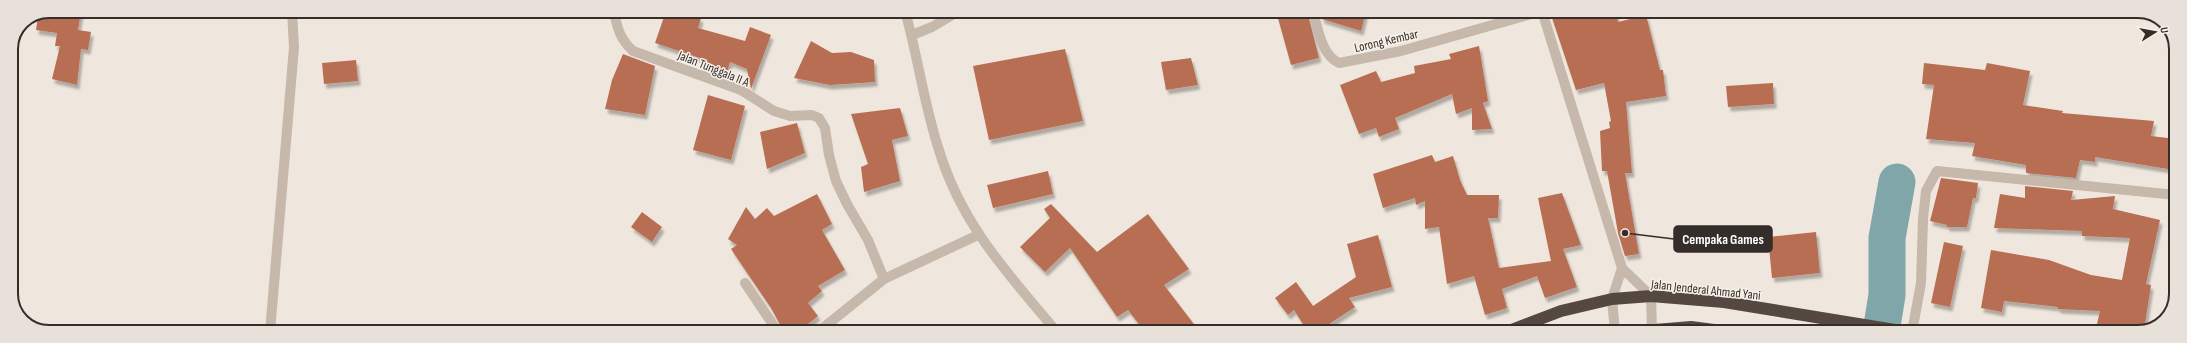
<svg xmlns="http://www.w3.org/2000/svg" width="2187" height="343" viewBox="0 0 2187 343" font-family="'Sofia Sans Condensed',sans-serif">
  <defs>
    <filter id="shadow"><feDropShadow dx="2.5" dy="4.5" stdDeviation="1" flood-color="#0004"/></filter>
  </defs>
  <rect width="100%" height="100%" fill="#efe7dd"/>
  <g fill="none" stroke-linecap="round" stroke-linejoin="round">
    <path stroke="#80a6a9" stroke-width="37" d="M 1881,332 L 1887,295 L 1887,238 L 1897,182"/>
  </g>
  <path fill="#b86e53" filter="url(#shadow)" d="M 49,11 L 81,11 L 78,30 L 91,32 L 88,50 L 81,49 L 77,85 L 52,79 L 60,46 L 55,46 L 57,33 L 36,30 L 38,16 Z
    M 666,11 L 680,11 L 701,18 L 698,28 L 745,41 L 750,27 L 771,35 L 751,89 L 747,69 L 730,62 L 726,76 L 705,70 L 700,68 L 703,59 L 655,43 Z
    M 1276,11 L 1307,11 L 1319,58 L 1291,65 Z
    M 1320,11 L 1366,11 L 1361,31 L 1322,19 Z
    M 1561,11 L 1616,11 L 1618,22 L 1646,15 L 1660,70 L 1663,70 L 1666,96 L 1626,102 L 1632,173 L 1625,173 L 1639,254 L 1625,256 L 1618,233 L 1607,171 L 1602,171 L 1600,131 L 1610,128 L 1609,122 L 1611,121 L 1604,83 L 1576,90 L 1551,15 Z
    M 811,41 L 832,53 L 851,52 L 874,60 L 875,82 L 830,85 L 794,78 Z
    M 1479,46 L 1488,101 L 1483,103 L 1492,129 L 1472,130 L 1472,108 L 1456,114 L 1452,94 L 1395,118 L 1399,129 L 1379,137 L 1376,128 L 1359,134 L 1340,85 L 1376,71 L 1381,82 L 1415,73 L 1414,66 L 1451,59 L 1449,54 Z
    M 1065,49 L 1083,121 L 989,140 L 973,66 Z
    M 623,54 L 655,66 L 645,115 L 605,109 L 612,80 Z
    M 1191,58 L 1198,85 L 1166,90 L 1161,62 Z
    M 356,60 L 358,81 L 324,84 L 322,63 Z
    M 1924,63 L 1985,70 L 1987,63 L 2030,71 L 2023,105 L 2063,111 L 2062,113 L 2154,121 L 2151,136 L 2176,139 L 2174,170 L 2095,157 L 2095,162 L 2080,160 L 2076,178 L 2026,173 L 2026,165 L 1972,156 L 1975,143 L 1926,139 L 1934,85 L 1922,84 Z
    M 1773,83 L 1774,104 L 1728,107 L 1726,86 Z
    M 708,95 L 745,106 L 731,160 L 693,150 Z
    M 900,108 L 908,136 L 892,140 L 900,181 L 864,192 L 861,167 L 868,164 L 851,114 Z
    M 797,123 L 805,153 L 767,169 L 760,132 Z
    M 1432,155 L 1435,162 L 1453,156 L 1460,180 L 1467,195 L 1499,195 L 1498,218 L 1488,218 L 1499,268 L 1551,261 L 1538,198 L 1562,193 L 1581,245 L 1563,249 L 1577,287 L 1545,298 L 1537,276 L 1502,289 L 1507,308 L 1485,315 L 1474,276 L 1447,284 L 1439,227 L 1425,229 L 1425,201 L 1416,205 L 1415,198 L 1383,208 L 1373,174 Z
    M 1048,171 L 1053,194 L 993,208 L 987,185 Z
    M 1941,178 L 1978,183 L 1976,198 L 1973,198 L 1967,227 L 1947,227 L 1947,225 L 1930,221 Z
    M 2025,186 L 2073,191 L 2071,200 L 2115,196 L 2113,209 L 2160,220 L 2146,284 L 2151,285 L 2144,330 L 2140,331 L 2097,324 L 2100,311 L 2058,309 L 2058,307 L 2004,301 L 2002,312 L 1981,308 L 1991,250 L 2049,260 L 2091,275 L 2122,280 L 2130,238 L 2082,236 L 2082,231 L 1994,228 L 2000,194 L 2025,198 Z
    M 817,194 L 832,224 L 822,230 L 845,270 L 818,286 L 822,291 L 808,303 L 818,316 L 798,332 L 784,332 L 771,308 L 731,249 L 737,245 L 728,239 L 746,207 L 755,219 L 767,208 L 774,216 Z
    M 1051,204 L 1097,252 L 1148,214 L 1189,269 L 1164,285 L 1200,332 L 1145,332 L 1128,310 L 1117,317 L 1070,248 L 1045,272 L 1020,247 L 1050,218 L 1044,209 Z
    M 642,212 L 662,227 L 652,242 L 631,227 Z
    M 1816,232 L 1820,273 L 1772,278 L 1768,237 Z
    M 1378,235 L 1392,287 L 1349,298 L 1355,307 L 1317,332 L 1308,332 L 1294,310 L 1288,315 L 1275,298 L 1296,282 L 1313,306 L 1356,277 L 1347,244 Z
    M 1944,242 L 1963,246 L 1950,307 L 1931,303 Z"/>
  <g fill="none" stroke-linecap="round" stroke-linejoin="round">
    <path stroke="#c6b8ab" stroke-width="10" d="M 614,11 C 617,28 620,39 633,51 L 741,90 L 774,111 L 790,116 L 812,115 L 819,118 L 825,128 L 829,155 L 836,181 L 847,204 L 868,240 L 884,279
      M 905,11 C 918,57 924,105 939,150 C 961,224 1009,275 1057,332
      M 1313,11 C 1318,28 1321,55 1339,63 L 1401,51 L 1542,11
      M 1542,11 L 1622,268 L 1651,296 L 1652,332
      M 912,35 L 932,27 L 959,11
      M 745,283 L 778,332
      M 270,332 L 294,47 L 292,11
      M 818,332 L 884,279 L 978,235
      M 1615,332 L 1612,299 L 1622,268
      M 1912,332 L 1921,283 L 1923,219 L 1926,191 L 1937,171 L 2176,195"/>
    <path stroke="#544841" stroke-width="12" d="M 1506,332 L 1561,311 L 1612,299 L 1651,296 L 1724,302 L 1907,332
      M 1631,332 L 1691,327 L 1729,332"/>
  </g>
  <g text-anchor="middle" stroke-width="3" stroke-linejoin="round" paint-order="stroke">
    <g font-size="13" fill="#352d29" stroke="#f7f1e9">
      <text transform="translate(1386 40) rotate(-13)" y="5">Lorong Kembar</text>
      <text transform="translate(714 68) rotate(22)" y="5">Jalan Tunggala II A</text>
      <text transform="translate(1706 289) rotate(6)" y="5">Jalan Jenderal Ahmad Yani</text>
    </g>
  </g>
  <path d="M0 0H2187V343H0ZM49 18H2138A31 31 0 0 1 2169 49V294A31 31 0 0 1 2138 325H49A31 31 0 0 1 18 294V49A31 31 0 0 1 49 18Z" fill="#e7e1da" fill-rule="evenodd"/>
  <path fill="none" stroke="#352d29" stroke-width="2" d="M49 18H2138A31 31 0 0 1 2169 49V294A31 31 0 0 1 2138 325H49A31 31 0 0 1 18 294V49A31 31 0 0 1 49 18Z"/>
  <path fill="none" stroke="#352d29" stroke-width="1.5" d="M1625 233L1674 239"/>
  <circle fill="#352d29" stroke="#f7f1e9" stroke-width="1.5" cx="1625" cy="233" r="4"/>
  <rect fill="#352d29" stroke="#352d29" stroke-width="1.5" x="1674" y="226" width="98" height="26" rx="4"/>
  <g font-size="14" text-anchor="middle" font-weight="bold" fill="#fff">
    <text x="1723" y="244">Cempaka Games</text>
  </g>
  <g transform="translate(2155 32) rotate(79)" stroke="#f7f1e9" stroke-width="3" paint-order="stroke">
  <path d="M0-3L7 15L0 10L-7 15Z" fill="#352d29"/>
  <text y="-6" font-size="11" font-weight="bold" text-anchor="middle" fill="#352d29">U</text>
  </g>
</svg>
